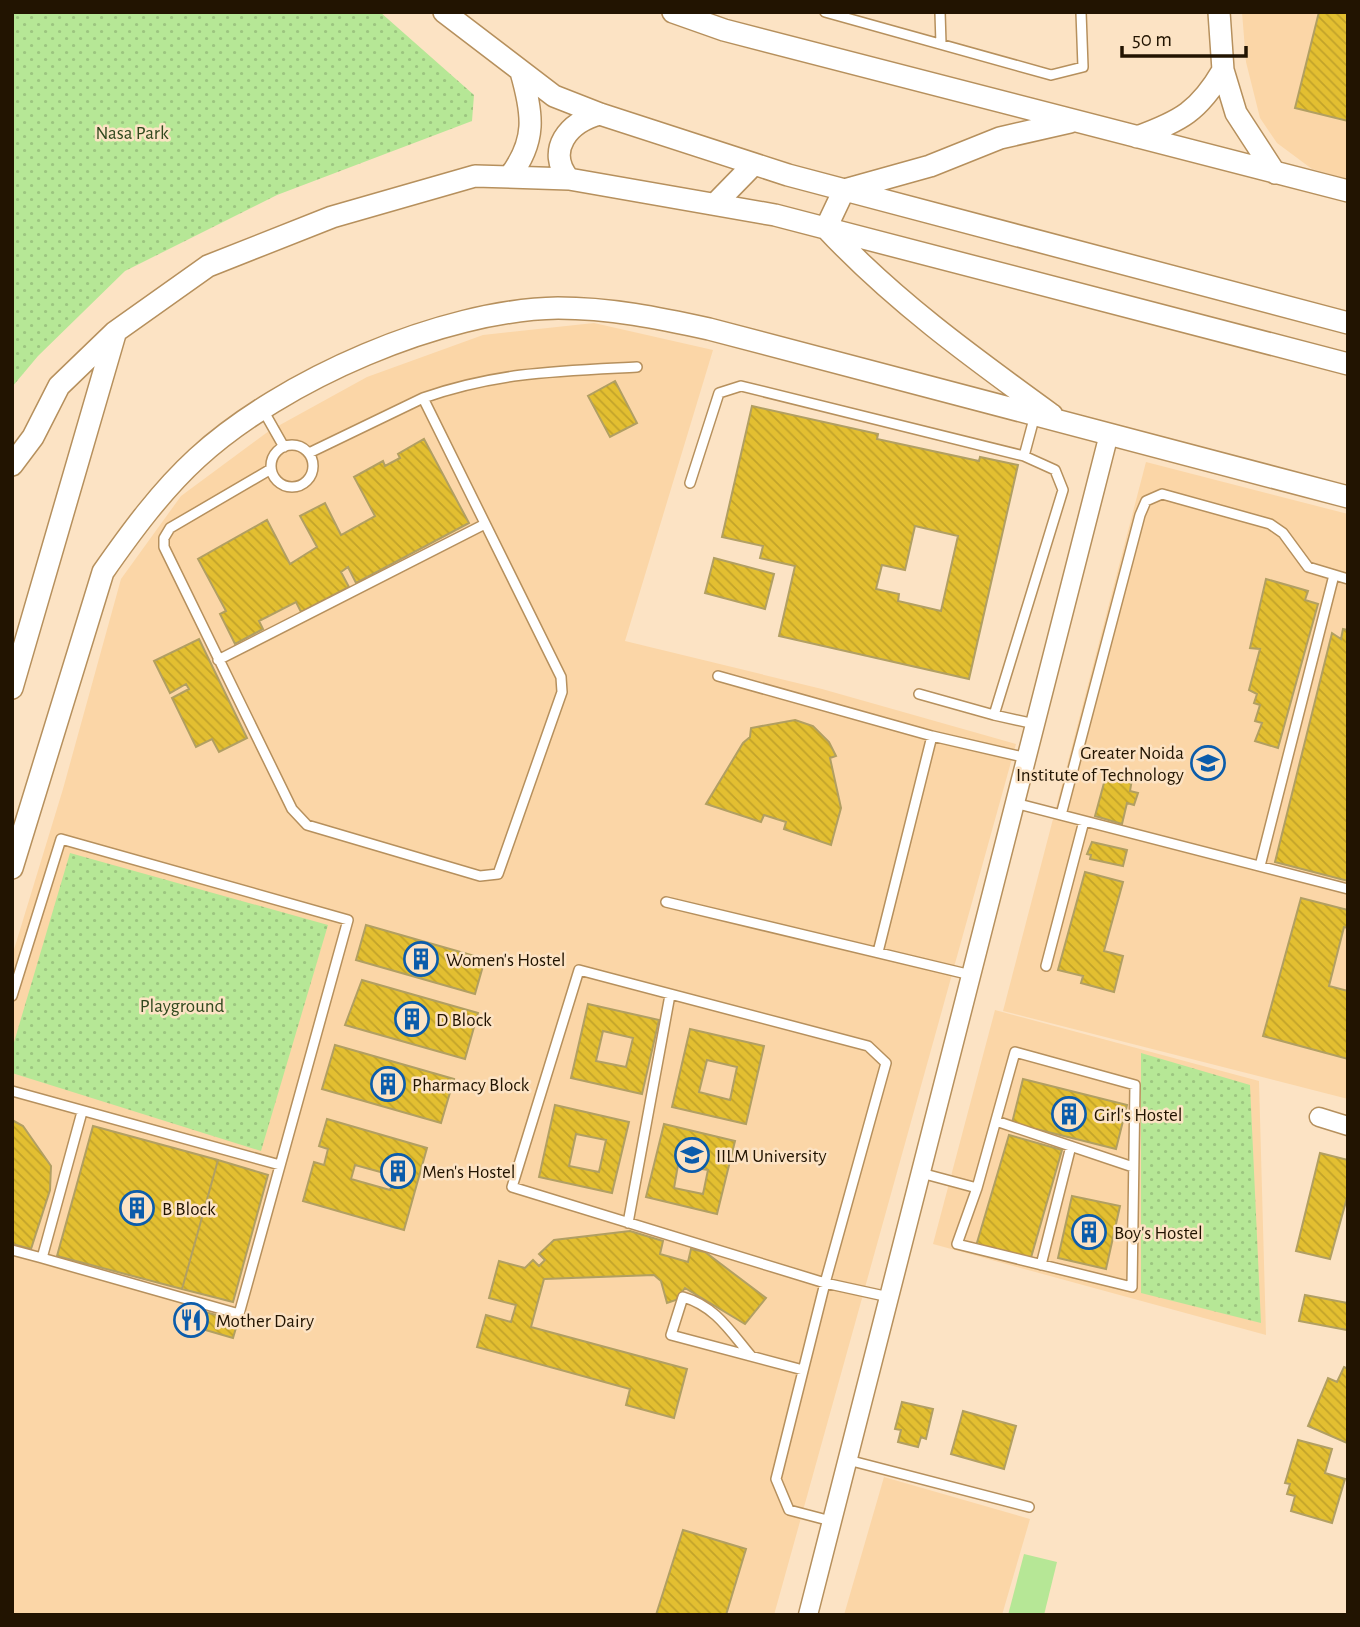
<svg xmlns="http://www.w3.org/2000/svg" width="1360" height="1627" viewBox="0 0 1360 1627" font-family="'Alegreya Sans',sans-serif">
  <defs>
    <pattern id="park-dots" width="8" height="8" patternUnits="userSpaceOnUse" patternTransform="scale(1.75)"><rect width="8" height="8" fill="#b6e796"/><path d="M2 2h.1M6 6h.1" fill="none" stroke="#9cc580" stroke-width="1.8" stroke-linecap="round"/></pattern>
    <pattern id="building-back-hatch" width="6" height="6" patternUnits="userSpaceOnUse" patternTransform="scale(1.75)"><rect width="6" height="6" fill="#e3bf31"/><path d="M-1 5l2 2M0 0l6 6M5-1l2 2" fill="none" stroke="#c2a32a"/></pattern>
  </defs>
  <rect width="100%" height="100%" fill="#fce3c4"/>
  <path fill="#fbd6a7" d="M 1242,12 L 1348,12 L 1348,179 L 1312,169 L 1277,143 L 1260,118 L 1246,62 Z
    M 594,323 L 713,350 L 625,641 L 822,689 L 1016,744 L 774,1615 L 12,1615 L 12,956 L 63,789 L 121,579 L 181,496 L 269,431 L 367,377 L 483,335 Z
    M 1146,462 L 1348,514 L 1348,1099 L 1003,1011 Z
    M 995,1010 L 1259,1081 L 1266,1335 L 933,1244 Z
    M 884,1477 L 1030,1519 L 1002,1615 L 844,1615 Z"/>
  <path fill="#b6e796" d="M 1024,1554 L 1057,1562 L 1044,1615 L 1008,1615 Z"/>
  <path fill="url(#park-dots)" d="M 12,12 L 380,12 L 474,95 L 472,121 L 277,195 L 125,271 L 38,356 L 12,387 Z
    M 70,853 L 328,925 L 261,1151 L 12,1073 L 12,1049 Z
    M 1141,1053 L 1250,1085 L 1261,1323 L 1141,1293 Z"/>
  <path fill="url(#building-back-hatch)" stroke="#b19f62" stroke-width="2" fill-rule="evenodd" d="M 1319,12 L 1348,12 L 1348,121 L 1295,108 Z
    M 615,381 L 637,423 L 610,437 L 588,396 Z
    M 752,406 L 878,434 L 877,439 L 979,461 L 980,457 L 1018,465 L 969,679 L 779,636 L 795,566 L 760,558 L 763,546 L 722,537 ZM 915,526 L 958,536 L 941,611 L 898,601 L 899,594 L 876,589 L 882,565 L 905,570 Z
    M 424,439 L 469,523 L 356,583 L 348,567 L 341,572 L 349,587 L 301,612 L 296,602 L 259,621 L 263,629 L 235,644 L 220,614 L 226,611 L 198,559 L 267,520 L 290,564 L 317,547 L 300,516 L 325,503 L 341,535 L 375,516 L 354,477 L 383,461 L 385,466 L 400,458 L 398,454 Z
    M 714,558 L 774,574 L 765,609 L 705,593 Z
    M 1266,579 L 1308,591 L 1305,600 L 1318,604 L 1278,748 L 1255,741 L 1262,723 L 1255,721 L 1260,705 L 1254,703 L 1257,694 L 1249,690 L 1260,649 L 1250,648 Z
    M 1343,629 L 1348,630 L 1348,881 L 1275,862 L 1332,633 L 1341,639 Z
    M 199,639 L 247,738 L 219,752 L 212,739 L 196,747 L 172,698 L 189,689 L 186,684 L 170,693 L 154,661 Z
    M 795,720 L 813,726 L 829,742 L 836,756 L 830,758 L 841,808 L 831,845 L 784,829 L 786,822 L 764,815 L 761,822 L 706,804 L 743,743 L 750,737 L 751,728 Z
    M 1107,772 L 1132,779 L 1130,791 L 1138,793 L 1134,805 L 1127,803 L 1122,824 L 1095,816 Z
    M 1092,842 L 1127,850 L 1123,866 L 1090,859 L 1091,855 L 1087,854 Z
    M 1085,872 L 1123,882 L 1104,951 L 1123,956 L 1114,992 L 1081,983 L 1083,976 L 1058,970 Z
    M 1301,898 L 1348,910 L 1348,928 L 1344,927 L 1329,986 L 1348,991 L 1348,1059 L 1263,1036 Z
    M 366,925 L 485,959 L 475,994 L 356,960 Z
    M 362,980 L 478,1013 L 465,1059 L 345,1025 Z
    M 588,1004 L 659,1020 L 642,1094 L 571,1078 ZM 603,1031 L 633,1038 L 626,1067 L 596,1061 Z
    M 690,1029 L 764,1046 L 746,1124 L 672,1107 ZM 707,1060 L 737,1067 L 730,1100 L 699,1092 Z
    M 335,1045 L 454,1079 L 441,1123 L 322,1089 Z
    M 1023,1079 L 1127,1105 L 1116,1149 L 1012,1123 Z
    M 555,1105 L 629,1122 L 612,1193 L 539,1177 ZM 576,1134 L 606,1140 L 599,1172 L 569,1166 Z
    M 327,1119 L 427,1148 L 404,1230 L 303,1201 L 314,1162 L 324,1165 L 328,1149 L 319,1146 ZM 355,1165 L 395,1176 L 390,1190 L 351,1179 Z
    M 12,1120 L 23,1126 L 51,1166 L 50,1190 L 31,1249 L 12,1244 Z
    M 664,1124 L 735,1141 L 717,1214 L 646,1197 ZM 678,1165 L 708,1170 L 703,1194 L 674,1188 Z
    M 93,1126 L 218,1160 L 182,1289 L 57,1256 Z
    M 1009,1135 L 1062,1150 L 1030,1261 L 976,1246 Z
    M 1320,1153 L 1348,1160 L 1348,1194 L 1330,1259 L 1296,1251 Z
    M 218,1160 L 268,1175 L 233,1302 L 182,1289 Z
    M 1072,1196 L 1120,1206 L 1106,1269 L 1058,1258 Z
    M 630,1231 L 663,1241 L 660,1254 L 688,1262 L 691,1249 L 705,1252 L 766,1298 L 745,1324 L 685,1288 L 676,1300 L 667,1303 L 661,1281 L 654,1275 L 544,1279 L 531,1327 L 687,1369 L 674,1418 L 626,1405 L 630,1389 L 477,1347 L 486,1315 L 511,1322 L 516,1305 L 489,1298 L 499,1261 L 525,1268 L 533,1260 L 539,1266 L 545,1260 L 539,1254 L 554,1240 Z
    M 1305,1295 L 1348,1303 L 1347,1330 L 1299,1321 Z
    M 183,1306 L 238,1321 L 233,1338 L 178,1322 Z
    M 1344,1367 L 1348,1369 L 1347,1443 L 1308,1426 L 1328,1378 L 1337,1382 Z
    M 902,1402 L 933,1409 L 926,1439 L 921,1437 L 918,1447 L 898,1442 L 901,1430 L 895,1429 Z
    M 963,1411 L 1016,1426 L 1004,1469 L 951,1454 Z
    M 1298,1440 L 1332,1449 L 1325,1473 L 1345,1479 L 1332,1523 L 1291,1511 L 1295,1496 L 1287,1494 L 1290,1484 L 1285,1483 Z
    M 683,1530 L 746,1549 L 726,1615 L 656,1615 Z"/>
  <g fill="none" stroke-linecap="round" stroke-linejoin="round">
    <g stroke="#b6905d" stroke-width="12">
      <path id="service" d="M 825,12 L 1051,75 L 1083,67 L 1081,12
        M 940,12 L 941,44
        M 423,398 C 497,372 559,371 637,367
        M 263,410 L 284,447
        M271 466a21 21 0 1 1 42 0a21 21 0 1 1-42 0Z
        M 1024,456 L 1035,415
        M 271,469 L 170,528 L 164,538 L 164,547 L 292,809 L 307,825 L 480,876 L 498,874 L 562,692 L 561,677 L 423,398 L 309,453
        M 690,483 L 719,393 L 741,386 L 1024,456 L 1055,470 L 1063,490 L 994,715 L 1035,724
        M 218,660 L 485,524
        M 718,676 L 932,736
        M 919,694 L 994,715
        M 1015,803 L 1348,889
        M 1061,815 L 1140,515 L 1146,501 L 1162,494 L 1270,524 L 1283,533 L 1308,567 L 1348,579
        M 1260,866 L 1334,575
        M 666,902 L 971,975
        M 878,952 L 932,736 L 1027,758
        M 1046,966 L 1084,821
        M 579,970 L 868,1046 L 886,1063 L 825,1283 L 512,1187 Z
        M 12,996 L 61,839 L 348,920 L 239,1314 L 42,1258
        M 12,1091 L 280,1165
        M 996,1121 L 1133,1167
        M 921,1173 L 977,1188 L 957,1244 L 1132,1287 L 1135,1085 L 1015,1052 L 977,1188
        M 628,1223 L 670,995
        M 12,1250 L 42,1258 L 82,1112
        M 1041,1265 L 1071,1146
        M 751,1356 C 730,1331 715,1306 683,1297 L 671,1335 L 803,1370
        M 848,1460 L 1029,1507
        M 831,1521 L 789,1510 L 776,1479 L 825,1283 L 889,1297"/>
    </g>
    <g stroke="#b6905d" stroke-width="21">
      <path id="minor" d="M 1319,1117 L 1348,1126
        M 808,1615 L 1109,434"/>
    </g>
    <g stroke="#b6905d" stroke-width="24">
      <path id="tertiary" d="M 444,12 L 554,96 L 600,114 L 788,175 L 1348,323
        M 673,12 L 724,30 L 1348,191
        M 1219,12 L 1223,70 L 1236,113 L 1275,173
        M 1137,137 C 1181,121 1199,111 1223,70
        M 509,177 C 537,141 533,114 521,72
        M 569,179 C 545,151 569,121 600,114
        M 715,204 L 754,164
        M 1052,415 C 972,357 893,300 826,228 L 844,190 L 930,166 L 1000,138 L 1070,122
        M 12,465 L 33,437 L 59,386 L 115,332 L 208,266 L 332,217 L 475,176 L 569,179 L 775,215 L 1348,364
        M 12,688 L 115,334
        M 12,868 L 103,572 C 131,532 161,491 197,458 C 282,380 442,310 558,308 C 610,308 659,318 709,329 L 1348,497"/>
    </g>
    <use href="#service" stroke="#fff" stroke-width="9"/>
    <use href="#minor" stroke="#fff" stroke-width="18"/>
    <use href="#tertiary" stroke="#fff" stroke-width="21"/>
  </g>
  <defs>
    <g id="university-ring" transform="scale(1.75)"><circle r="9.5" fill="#fce3c4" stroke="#0b5cab" stroke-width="1.5"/><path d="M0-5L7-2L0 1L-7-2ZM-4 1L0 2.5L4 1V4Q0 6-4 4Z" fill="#0b5cab"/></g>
    <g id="building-ring" transform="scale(1.75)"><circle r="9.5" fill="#fce3c4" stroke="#0b5cab" stroke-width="1.5"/><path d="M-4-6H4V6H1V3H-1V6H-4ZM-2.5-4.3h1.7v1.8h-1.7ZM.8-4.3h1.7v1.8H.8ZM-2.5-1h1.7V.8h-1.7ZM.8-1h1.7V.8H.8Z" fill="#0b5cab"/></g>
    <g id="restaurant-ring" transform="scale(1.75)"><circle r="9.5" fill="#fce3c4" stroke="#0b5cab" stroke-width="1.5"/><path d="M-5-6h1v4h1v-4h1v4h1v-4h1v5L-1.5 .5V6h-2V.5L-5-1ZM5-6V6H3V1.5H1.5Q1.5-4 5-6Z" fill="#0b5cab"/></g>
  </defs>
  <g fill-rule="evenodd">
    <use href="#university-ring" x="1208" y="763"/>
    <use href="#building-ring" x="421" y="959"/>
    <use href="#building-ring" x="412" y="1019"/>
    <use href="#building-ring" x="388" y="1084"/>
    <use href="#building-ring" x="1069" y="1114"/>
    <use href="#university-ring" x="692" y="1155"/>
    <use href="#building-ring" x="398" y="1171"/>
    <use href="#building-ring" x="137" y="1208"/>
    <use href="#building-ring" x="1089" y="1232"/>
    <use href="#restaurant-ring" x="191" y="1320"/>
  </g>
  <g text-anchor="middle" stroke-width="5" stroke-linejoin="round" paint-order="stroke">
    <g font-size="19" fill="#30481e" stroke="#fce3c4">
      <text x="132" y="139">Nasa Park</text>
      <text x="182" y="1012">Playground</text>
    </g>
    <g font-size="19" fill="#221401" stroke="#fce3c4" text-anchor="start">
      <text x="1184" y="759" text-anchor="end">Greater Noida<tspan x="1184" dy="22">Institute of Technology</tspan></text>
      <text x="446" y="966">Women's Hostel</text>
      <text x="436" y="1026">D Block</text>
      <text x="412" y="1091">Pharmacy Block</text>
      <text x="1094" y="1121">Girl's Hostel</text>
      <text x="716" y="1162">IILM University</text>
      <text x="422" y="1178">Men's Hostel</text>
      <text x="162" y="1215">B Block</text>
      <text x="1114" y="1239">Boy's Hostel</text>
      <text x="216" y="1327">Mother Dairy</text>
    </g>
  </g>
  <rect width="1360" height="1627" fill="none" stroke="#221401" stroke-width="28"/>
  <path d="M1122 46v10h124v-10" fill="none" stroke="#221401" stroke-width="3.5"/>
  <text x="1132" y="46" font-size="21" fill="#221401" stroke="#fce3c4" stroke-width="5" paint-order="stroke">50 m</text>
</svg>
